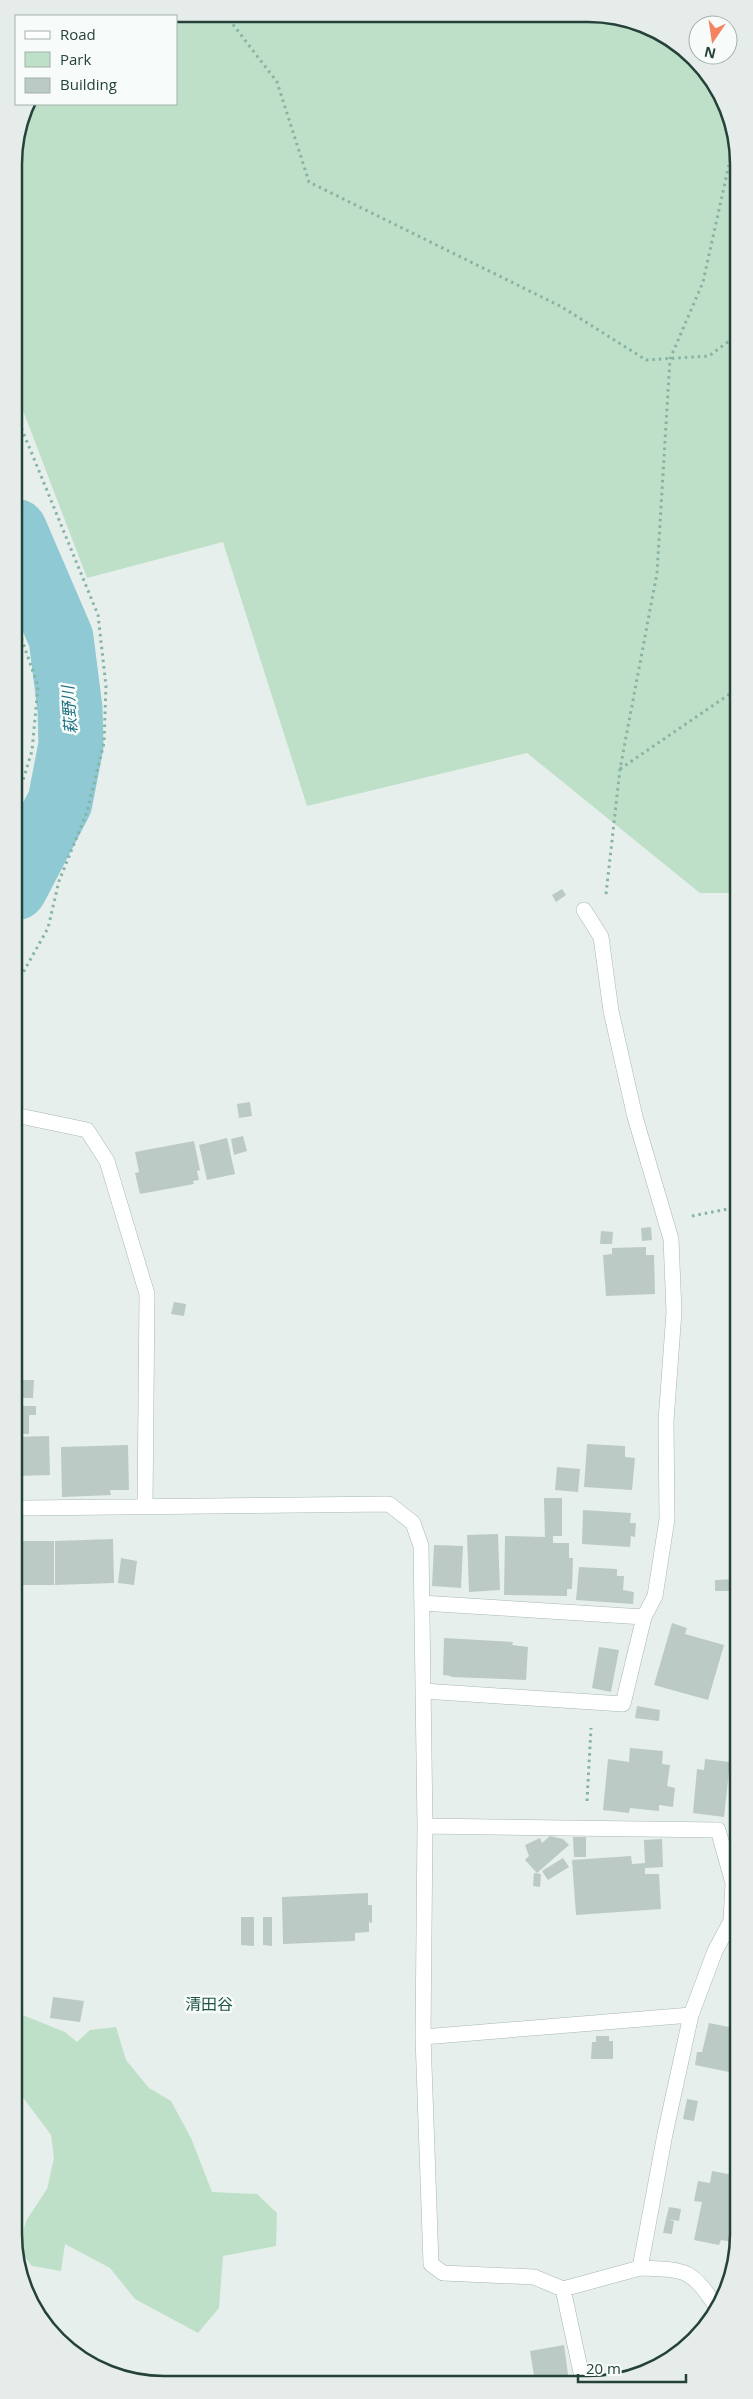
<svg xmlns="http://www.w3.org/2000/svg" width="753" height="2399" viewBox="0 0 753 2399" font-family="'Open Sans','Noto Sans JP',sans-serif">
  <rect width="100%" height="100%" fill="#e6efeb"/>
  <path fill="#bfe0c8" d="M 164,14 L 619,17 L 664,34 L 695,58 L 724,97 L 736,135 L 737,893 L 700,893 L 527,753 L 307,806 L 223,542 L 87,578 L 14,387 L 14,154 L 28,104 L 176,104 L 176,16 L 151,16 Z
    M 20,2014 L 65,2032 L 77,2042 L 90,2030 L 116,2027 L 126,2060 L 149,2088 L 171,2101 L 191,2138 L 212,2192 L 257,2194 L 277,2213 L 276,2246 L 223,2256 L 219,2308 L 198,2333 L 135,2299 L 110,2268 L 65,2244 L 61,2271 L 32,2266 L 18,2249 L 26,2221 L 47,2189 L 54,2158 L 51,2135 L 16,2088 L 16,2017 Z"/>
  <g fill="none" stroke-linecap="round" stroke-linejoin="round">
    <path stroke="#8ec9d4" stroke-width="65" d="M 15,531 L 61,638 L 70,709 L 71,745 L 60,802 L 15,888"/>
  </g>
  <path fill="#bbcac4" d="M 562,889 L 566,895 L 556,902 L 552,895 Z
    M 250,1102 L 252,1116 L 239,1118 L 237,1104 Z
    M 243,1136 L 247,1151 L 234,1155 L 231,1139 Z
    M 227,1138 L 235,1174 L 207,1180 L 199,1145 Z
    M 194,1141 L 200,1170 L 197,1171 L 199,1180 L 193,1181 L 194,1184 L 140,1194 L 135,1173 L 139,1172 L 135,1152 Z
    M 651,1227 L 652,1240 L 642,1241 L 641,1228 Z
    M 601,1231 L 613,1232 L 612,1244 L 600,1244 Z
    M 646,1247 L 646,1255 L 654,1255 L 655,1294 L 606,1296 L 603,1255 L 612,1254 L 612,1248 Z
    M 174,1302 L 186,1304 L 184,1316 L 171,1314 Z
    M 16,1380 L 34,1380 L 33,1398 L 16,1398 Z
    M 18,1406 L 36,1406 L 36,1415 L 29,1415 L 29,1434 L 16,1434 Z
    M 49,1436 L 50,1475 L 16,1476 L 16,1437 Z
    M 587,1444 L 625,1446 L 625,1457 L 635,1458 L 632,1490 L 584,1487 Z
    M 128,1445 L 129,1490 L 110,1490 L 111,1495 L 62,1497 L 61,1447 Z
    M 557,1467 L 580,1469 L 578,1492 L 555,1490 Z
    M 544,1498 L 562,1498 L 562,1536 L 553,1536 L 553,1543 L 569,1543 L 569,1558 L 573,1558 L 572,1589 L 567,1589 L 567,1596 L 504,1595 L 505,1536 L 545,1537 Z
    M 583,1510 L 631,1513 L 630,1523 L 636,1523 L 635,1537 L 631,1536 L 630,1547 L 582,1544 Z
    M 498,1534 L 500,1590 L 469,1592 L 467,1535 Z
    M 113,1539 L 114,1583 L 55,1585 L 55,1541 Z
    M 16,1541 L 54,1541 L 54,1585 L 16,1585 Z
    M 434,1545 L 463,1546 L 461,1588 L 432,1586 Z
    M 121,1558 L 137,1561 L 134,1585 L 118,1583 Z
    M 579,1567 L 617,1569 L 617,1576 L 624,1576 L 623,1590 L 634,1592 L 633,1604 L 576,1600 Z
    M 738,1579 L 738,1591 L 715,1591 L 715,1580 Z
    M 672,1623 L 687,1628 L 685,1634 L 724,1645 L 708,1700 L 654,1685 Z
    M 444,1638 L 513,1642 L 512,1645 L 528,1647 L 526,1680 L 451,1677 L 451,1676 L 443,1675 Z
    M 599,1647 L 619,1650 L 611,1692 L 592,1688 Z
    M 637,1706 L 660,1710 L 659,1721 L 635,1718 Z
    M 630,1748 L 663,1751 L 662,1764 L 670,1765 L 667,1786 L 675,1788 L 673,1807 L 659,1805 L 659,1811 L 630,1808 L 629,1813 L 603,1810 L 608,1759 L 629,1762 Z
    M 705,1759 L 730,1762 L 724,1817 L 693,1813 L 697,1769 L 704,1770 Z
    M 550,1836 L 563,1839 L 569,1845 L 537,1873 L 525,1860 L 529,1856 L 525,1845 L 540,1838 L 542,1843 Z
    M 573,1837 L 586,1837 L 586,1857 L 574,1857 Z
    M 662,1839 L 663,1867 L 645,1868 L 645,1874 L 659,1874 L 661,1909 L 576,1915 L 572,1860 L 631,1856 L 632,1864 L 645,1863 L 644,1840 Z
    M 563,1858 L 569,1867 L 548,1880 L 542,1871 Z
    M 534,1873 L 541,1874 L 540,1887 L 533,1886 Z
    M 368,1893 L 368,1905 L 372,1905 L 372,1923 L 369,1922 L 369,1932 L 355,1933 L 355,1941 L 283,1944 L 282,1897 Z
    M 241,1917 L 254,1917 L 254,1946 L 241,1945 Z
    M 263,1917 L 272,1917 L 272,1946 L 263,1945 Z
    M 53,1997 L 84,2001 L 80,2022 L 50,2018 Z
    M 709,2023 L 739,2029 L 739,2091 L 731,2089 L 734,2073 L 695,2065 L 697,2052 L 702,2052 Z
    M 596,2036 L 609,2036 L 609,2041 L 613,2041 L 613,2059 L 591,2059 L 592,2042 L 596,2042 Z
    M 687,2099 L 698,2101 L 694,2121 L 683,2119 Z
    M 712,2171 L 739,2176 L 739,2243 L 721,2240 L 719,2245 L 694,2240 L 702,2202 L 694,2201 L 698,2181 L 710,2183 Z
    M 669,2207 L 681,2209 L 679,2221 L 666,2219 Z
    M 666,2219 L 674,2221 L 672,2234 L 663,2233 Z
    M 564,2345 L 569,2382 L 535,2382 L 530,2351 Z"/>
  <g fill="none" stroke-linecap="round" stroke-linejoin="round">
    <g stroke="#a8b8b2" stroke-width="16">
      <path id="minor" d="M 15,1115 L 87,1130 L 107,1161 L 147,1294 L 145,1506
        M 24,1508 L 389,1504 L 413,1523 L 421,1546 L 425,1826 L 423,2037 L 431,2264 L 443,2273 L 534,2277 L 563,2289 L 640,2268 L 665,2134 L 691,2015 L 715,1951 L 731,1921 L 733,1883 L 718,1830 L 425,1826
        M 422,1603 L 644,1617
        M 423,1691 L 623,1704 L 644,1617 L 655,1596 L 667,1519 L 666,1421 L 674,1312 L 671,1239 L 635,1117 L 611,1011 L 601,937 L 584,910
        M 423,2037 L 691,2015
        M 640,2268 C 688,2270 690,2268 718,2309
        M 563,2289 L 583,2382"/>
    </g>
    <path stroke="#86b3a5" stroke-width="3" stroke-dasharray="2.5 4" stroke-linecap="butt" d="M 225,14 L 277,82 L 309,182 L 562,307 L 646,360 L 709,356 L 737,335
      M 14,410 L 98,615 L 106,686 L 104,743 L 87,812 L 59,881 L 48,928 L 15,987
      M 15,620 L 38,686 L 32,751 L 15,806
      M 620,769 L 737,689
      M 606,894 L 620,769 L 657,573 L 670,359 L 703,282 L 736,133
      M 692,1216 L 738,1207
      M 587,1801 L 591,1728"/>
    <use href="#minor" stroke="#fff" stroke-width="15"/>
  </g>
  <g text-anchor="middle" stroke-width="5" stroke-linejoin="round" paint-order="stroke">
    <g font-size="16" font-style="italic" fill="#1c6f80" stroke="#f7fbf9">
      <text transform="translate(69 710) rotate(-94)" y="6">萩野川</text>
    </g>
    <g font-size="16" fill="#1f5548" stroke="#f7fbf9">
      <text x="209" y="2010">清田谷</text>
    </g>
  </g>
  <path d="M0 0H753V2399H0ZM164 22H588A142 142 0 0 1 730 164V2234A142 142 0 0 1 588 2376H164A142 142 0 0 1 22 2234V164A142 142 0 0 1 164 22Z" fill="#e6ecea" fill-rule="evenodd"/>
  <path fill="none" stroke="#24423a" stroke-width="2.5" d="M164 22H588A142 142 0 0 1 730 164V2234A142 142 0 0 1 588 2376H164A142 142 0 0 1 22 2234V164A142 142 0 0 1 164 22Z"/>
  <rect x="15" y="15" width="162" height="90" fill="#f7fbf9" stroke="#a3b1ad"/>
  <rect x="25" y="31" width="25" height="8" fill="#ffffff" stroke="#a3b1ad"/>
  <text x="60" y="40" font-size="15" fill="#24423a">Road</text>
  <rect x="25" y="52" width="25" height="15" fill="#bfe0c8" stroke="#a3b1ad"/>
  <text x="60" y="65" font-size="15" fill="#24423a">Park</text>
  <rect x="25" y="78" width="25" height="15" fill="#bbcac4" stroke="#a3b1ad"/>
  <text x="60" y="90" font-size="15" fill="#24423a">Building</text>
  <g transform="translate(713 40) rotate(193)"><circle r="24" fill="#f7fbf9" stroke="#a3b1ad"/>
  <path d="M0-4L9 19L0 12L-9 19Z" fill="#f4845f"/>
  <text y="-8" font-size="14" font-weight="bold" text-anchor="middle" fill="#24423a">N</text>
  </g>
  <path d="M578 2374v8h108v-8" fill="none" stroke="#24423a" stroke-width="2.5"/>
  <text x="586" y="2374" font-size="15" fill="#24423a" stroke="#f7fbf9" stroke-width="4" paint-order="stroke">20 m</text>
</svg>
